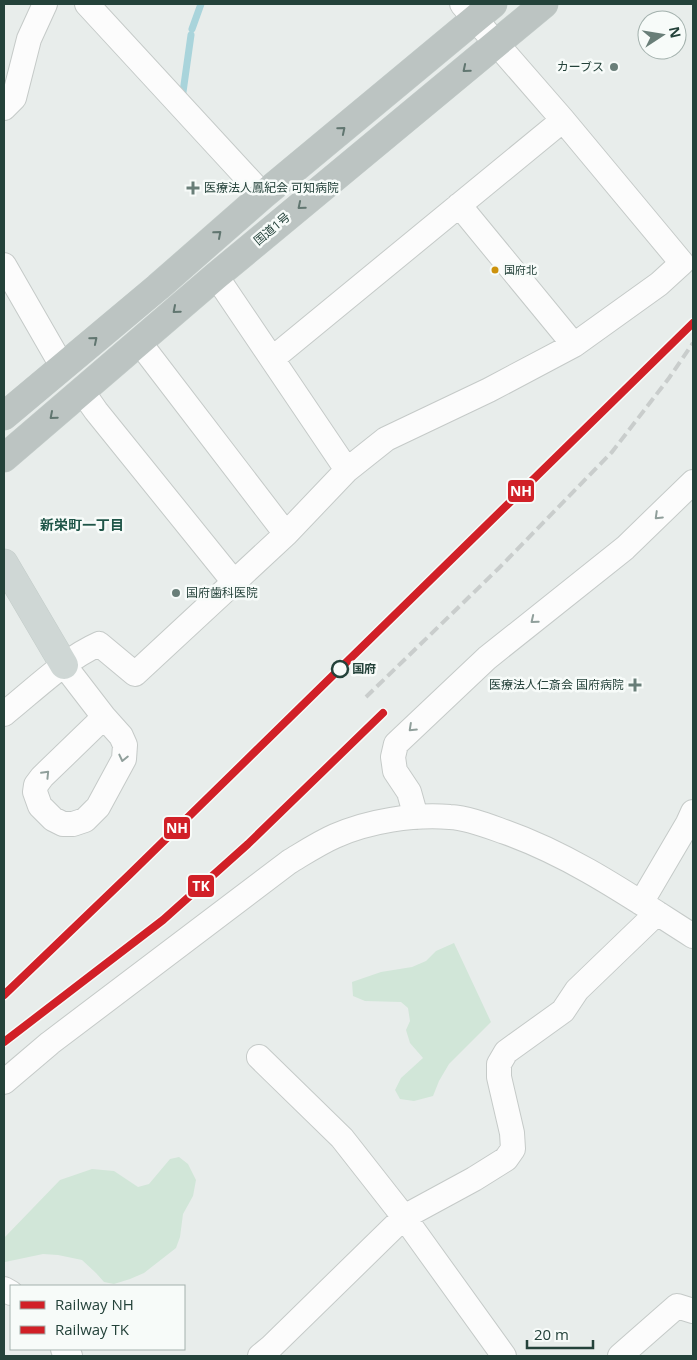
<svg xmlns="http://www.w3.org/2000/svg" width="697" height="1360" viewBox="0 0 697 1360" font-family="'Open Sans','Noto Sans JP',sans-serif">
  <rect width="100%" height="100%" fill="#e8edeb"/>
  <path fill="#d1e6d8" d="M 454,943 L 491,1022 L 449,1064 L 439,1081 L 433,1096 L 414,1101 L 400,1099 L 395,1090 L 401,1078 L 423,1058 L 410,1043 L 406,1030 L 410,1021 L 408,1008 L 401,1002 L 365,1001 L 353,996 L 352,982 L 381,972 L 412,967 L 426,961 L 436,951 Z
    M 179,1157 L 188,1164 L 196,1180 L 193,1196 L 183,1214 L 180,1237 L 176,1248 L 144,1273 L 130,1279 L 114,1284 L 104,1282 L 96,1273 L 82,1260 L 58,1255 L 43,1254 L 5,1262 L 4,1259 L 4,1238 L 60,1180 L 92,1169 L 114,1171 L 138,1187 L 149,1184 L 170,1159 Z"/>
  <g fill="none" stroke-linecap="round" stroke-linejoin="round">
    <path stroke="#a9d4db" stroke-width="7" d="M 192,29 L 201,4
      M 183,92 L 191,35"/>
    <g stroke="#c5cac8" stroke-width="26">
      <path id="minor" d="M 87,4 L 263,195
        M 4,108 L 14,98 L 29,39 L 45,4
        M 459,205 L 574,345
        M 4,265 L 62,366
        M 216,276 L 347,470
        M 139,342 L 286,534
        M 272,359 L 563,120
        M 82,391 L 96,411 L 234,582
        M 64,665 L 104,717 L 121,736 L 125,745 L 124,759 L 98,807 L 85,820 L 73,824 L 63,824 L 53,819 L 40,806 L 35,792 L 36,785 L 42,777 L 104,717
        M 4,714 C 33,691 65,659 99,644 L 135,674 L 286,534 L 347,470 L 386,439 L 489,390 L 574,345 L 659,284 L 682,263 L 563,120 L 462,4
        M 416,817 L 409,792 L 395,771 L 393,757 L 396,744 L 487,658 L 625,548 L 693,482
        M 641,903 L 688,823 L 693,812
        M 259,1057 L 342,1138 L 404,1217 L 504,1356
        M 4,1082 L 50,1043 L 289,862 C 304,853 319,843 335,836 C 369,821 413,814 450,817 C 468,818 488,826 505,832 C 573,856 633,898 693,936
        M 4,1289 L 11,1293
        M 63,1349 L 70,1356
        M 260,1356 L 271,1347 L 404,1217 L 474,1179 L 506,1159 L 513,1149 L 512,1133 L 499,1077 L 499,1064 L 506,1052 L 563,1011 L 577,990 L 657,913
        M 620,1356 L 677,1306 L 693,1311"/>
    </g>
    <g stroke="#c3ccc9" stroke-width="29">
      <path id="major" d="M 4,563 L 64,665"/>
    </g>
    <g stroke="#c3ccc9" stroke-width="29">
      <path id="highway" d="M 4,416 L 158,287 L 263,195 L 493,4
        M 4,458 L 216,276 L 544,4"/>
    </g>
    <use href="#minor" stroke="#fcfcfc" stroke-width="24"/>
    <use href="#major" stroke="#cfd7d5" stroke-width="28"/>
    <use href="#highway" stroke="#bcc4c2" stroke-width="28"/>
    <path stroke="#c9cdcc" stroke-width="4" stroke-dasharray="10 5" stroke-linecap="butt" d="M 366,697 L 499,568 L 612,452 L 669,378 L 693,343"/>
    <g stroke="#f7fbf9" stroke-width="11">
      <path id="rail-1" d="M 4,995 L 129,875 L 693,323"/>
    </g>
    <g stroke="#f7fbf9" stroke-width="11">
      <path id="rail-2" d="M 4,1042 L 163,920 L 248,844 L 383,713"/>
    </g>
    <use href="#rail-1" stroke="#d12027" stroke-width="8"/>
    <use href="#rail-2" stroke="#d12027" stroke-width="8"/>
  </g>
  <defs><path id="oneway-chevron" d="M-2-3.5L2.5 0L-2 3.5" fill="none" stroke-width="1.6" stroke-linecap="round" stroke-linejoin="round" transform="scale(1.25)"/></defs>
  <g stroke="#617670">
    <use href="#oneway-chevron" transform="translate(466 69) rotate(140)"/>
    <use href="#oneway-chevron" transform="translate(342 130) rotate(-40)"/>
    <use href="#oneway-chevron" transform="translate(301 206) rotate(140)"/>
    <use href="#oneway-chevron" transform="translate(218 234) rotate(-41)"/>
    <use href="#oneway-chevron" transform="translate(176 310) rotate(139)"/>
    <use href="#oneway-chevron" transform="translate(94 340) rotate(-40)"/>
    <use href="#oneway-chevron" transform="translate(53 416) rotate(139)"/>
  </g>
  <g stroke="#909f9b">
    <use href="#oneway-chevron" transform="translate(658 516) rotate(136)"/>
    <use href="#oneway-chevron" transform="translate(534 620) rotate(141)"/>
    <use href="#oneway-chevron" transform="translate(412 728) rotate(137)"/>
    <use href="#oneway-chevron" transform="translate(123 758) rotate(103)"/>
    <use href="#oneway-chevron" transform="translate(46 774) rotate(-46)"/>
  </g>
  <g fill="#697e78" stroke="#f7fbf9" stroke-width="2">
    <circle cx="614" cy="67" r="5"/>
    <path d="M190.5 180.5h5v5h5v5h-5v5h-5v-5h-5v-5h5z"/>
    <circle cx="176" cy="593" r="5"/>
    <path d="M632.5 677.5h5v5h5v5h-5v5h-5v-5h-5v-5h5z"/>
  </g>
  <circle fill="#cd920c" stroke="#f7fbf9" stroke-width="2" cx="495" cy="270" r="4.5"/>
  <circle fill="#f7fbf9" stroke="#24423a" stroke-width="2.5" cx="340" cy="669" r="8"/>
  <g text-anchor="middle" stroke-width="5" stroke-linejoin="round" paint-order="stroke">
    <g font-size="11" fill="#24423a" stroke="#f7fbf9" text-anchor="start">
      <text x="504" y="274">国府北</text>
    </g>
    <g font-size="12" fill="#24423a" stroke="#f7fbf9" text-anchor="end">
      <text x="604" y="71">カーブス</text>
      <text x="204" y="192" text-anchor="start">医療法人鳳紀会 可知病院</text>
      <text x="186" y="597" text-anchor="start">国府歯科医院</text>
      <text x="624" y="689">医療法人仁斎会 国府病院</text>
    </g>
    <g font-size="12" fill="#24423a" stroke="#f7fbf9">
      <text transform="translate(272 229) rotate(-40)" y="4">国道1号</text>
    </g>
    <g font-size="12" font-weight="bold" fill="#24423a" stroke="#f7fbf9" text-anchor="start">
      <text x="352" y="673">国府</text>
    </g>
    <g font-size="14" font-weight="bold" fill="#1f5548" stroke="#f7fbf9">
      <text x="82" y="530">新栄町一丁目</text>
    </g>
  </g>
  <g stroke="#f7fbf9" stroke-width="2">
    <rect x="507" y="479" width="28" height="24" rx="5" fill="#d12027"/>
    <rect x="163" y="816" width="28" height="24" rx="5" fill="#d12027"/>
    <rect x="187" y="874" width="28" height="24" rx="5" fill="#d12027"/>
  </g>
  <g font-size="14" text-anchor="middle" font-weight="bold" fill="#fff">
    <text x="521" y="496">NH</text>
    <text x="177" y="833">NH</text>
    <text x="201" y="891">TK</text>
  </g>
  <rect width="697" height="1360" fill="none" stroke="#24423a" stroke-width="10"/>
  <rect x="10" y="1285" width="175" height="65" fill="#f7fbf9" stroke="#a3b1ad"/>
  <rect x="20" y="1301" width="25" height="8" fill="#d12027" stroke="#a3b1ad"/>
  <text x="55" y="1310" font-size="15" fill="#24423a">Railway NH</text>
  <rect x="20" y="1326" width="25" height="8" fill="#d12027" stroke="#a3b1ad"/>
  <text x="55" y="1335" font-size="15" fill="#24423a">Railway TK</text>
  <g transform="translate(662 35) rotate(78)"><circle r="24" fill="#f7fbf9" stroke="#a3b1ad"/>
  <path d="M0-4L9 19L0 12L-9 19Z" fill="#697e78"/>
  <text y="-8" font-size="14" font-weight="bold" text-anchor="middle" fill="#24423a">N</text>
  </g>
  <path d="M527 1340v8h66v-8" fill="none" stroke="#24423a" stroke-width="2.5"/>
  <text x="534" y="1340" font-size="15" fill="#24423a" stroke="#f7fbf9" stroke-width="4" paint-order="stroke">20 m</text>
</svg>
